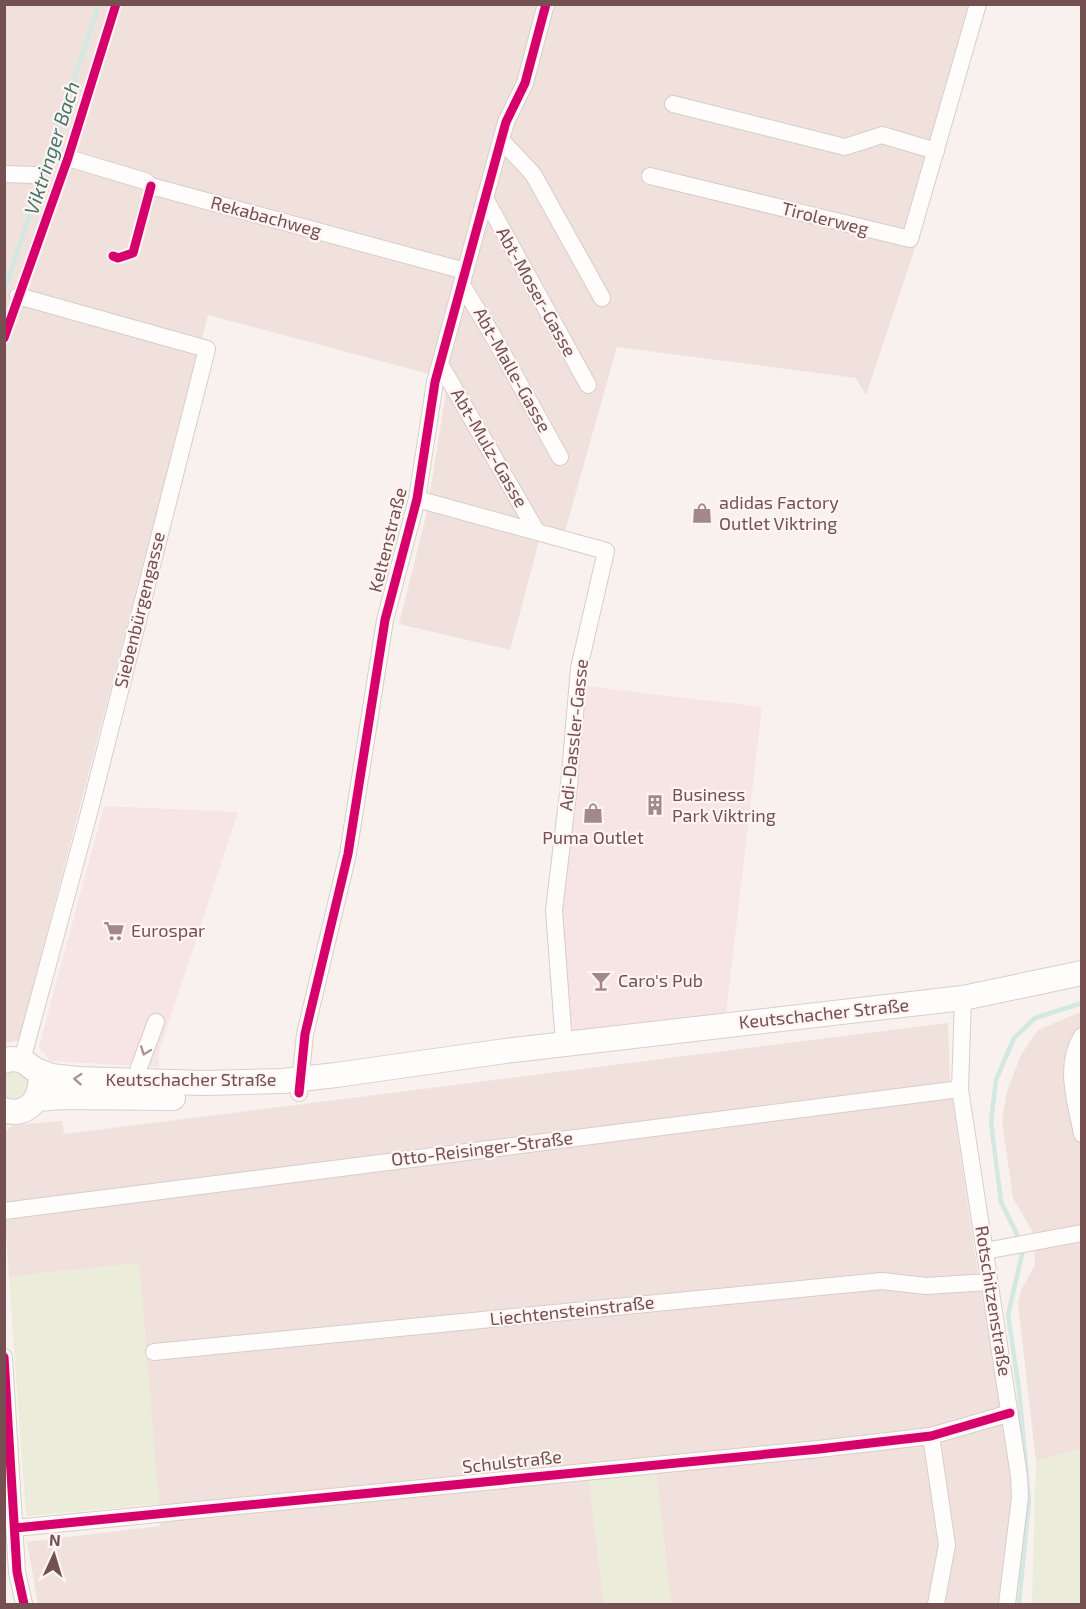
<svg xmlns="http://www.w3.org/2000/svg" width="1086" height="1609" viewBox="0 0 1086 1609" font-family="'Exo 2',sans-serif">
  <rect width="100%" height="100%" fill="#f8f1ee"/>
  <path fill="#f0e1dd" d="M 4,5 L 987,5 L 915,248 L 866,395 L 856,378 L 617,347 L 565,531 L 543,526 L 510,650 L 399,624 L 427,512 L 448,379 L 208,315 L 19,1040 L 5,1043 Z
    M 1081,1012 L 1081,1449 L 1036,1461 L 1018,1304 L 1021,1290 L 1035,1265 L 1034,1234 L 1013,1198 L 1002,1121 L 1007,1091 L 1021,1055 L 1038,1030 Z
    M 948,1023 L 950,1083 L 978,1274 L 1014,1471 L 1005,1604 L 671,1604 L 656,1471 L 589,1478 L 604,1604 L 38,1604 L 27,1542 L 160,1526 L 139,1263 L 9,1277 L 4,1206 L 4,1133 L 13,1125 L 62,1121 L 64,1134 Z"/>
  <path fill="#f6e5e4" d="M 585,686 L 762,707 L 726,1014 L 570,1031 L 561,908 Z
    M 104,806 L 238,812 L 159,1052 L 159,1067 L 50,1061 L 39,1047 Z"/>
  <path fill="#ebecda" d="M 17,1068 L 32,1082 L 21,1101 L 5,1099 L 4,1071 Z
    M 139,1263 L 159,1504 L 26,1516 L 9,1277 Z
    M 1081,1449 L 1081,1604 L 1032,1604 L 1036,1461 Z
    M 656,1470 L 671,1604 L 604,1604 L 589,1478 Z"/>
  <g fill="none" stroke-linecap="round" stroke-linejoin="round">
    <path stroke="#d2e8e1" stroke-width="4.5" d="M 4,292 L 99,4
      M 1019,1604 L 1029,1500 L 1019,1390 L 1008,1315 L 1022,1254 L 1017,1234 L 1001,1202 L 991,1122 L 996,1080 L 1014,1038 L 1035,1018 L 1082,1003"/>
    <g stroke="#d7cdcb" stroke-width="18">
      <path id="minor" d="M 673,104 L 845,147 L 882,135 L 936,151
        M 501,140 L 533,174 L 602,298
        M 68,158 L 145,181 L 151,186 L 465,271
        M 4,174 L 36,175
        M 650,176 L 910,239 L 978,4
        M 485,198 L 588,385
        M 462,285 L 493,336 L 560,457
        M 18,296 L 207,349 L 89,813 L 22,1060
        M 440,364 L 537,532
        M 417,499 L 606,551 L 579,668 L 569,785 L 554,910 L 564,1044
        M 963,998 L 960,1089 L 1019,1476 L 1020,1497 L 1007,1604
        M 1082,1036 C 1063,1066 1076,1102 1082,1134
        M 134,1081 L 156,1022
        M 299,1093 L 305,1034 L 348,854 L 385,620 L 417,499 L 435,382 L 501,140 L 506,122 L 525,83 L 546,4
        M 4,1211 L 960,1089
        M 985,1251 L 1082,1233
        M 154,1352 L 882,1281 L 926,1286 L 989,1282
        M 4,1357 L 17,1572 L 24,1604
        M 931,1436 L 947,1545 L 936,1604
        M 15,1528 L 819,1449 L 931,1436 L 1010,1413"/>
    </g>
    <g stroke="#d9cecc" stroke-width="26">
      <path id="secondary" d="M 4,1061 L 11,1059 L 22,1060 L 34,1069 L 51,1076 L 78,1079 L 203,1083 L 283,1081 L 336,1075 L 505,1051 L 963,998 L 1082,973
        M 37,1099 L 62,1097 L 173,1098
        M 4,1110 C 23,1117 39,1103 40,1085"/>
    </g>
    <use href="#minor" stroke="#fefdfc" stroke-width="16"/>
    <use href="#secondary" stroke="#fefdfc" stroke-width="24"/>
    <g stroke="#fef4f2" stroke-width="13">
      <path id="cycleway" d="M 113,256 L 118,258 L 133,253 L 151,186
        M 4,338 L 68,158 L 116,4
        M 299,1093 L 305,1034 L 348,854 L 385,620 L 417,499 L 435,382 L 501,140 L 506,122 L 525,83 L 546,4
        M 4,1357 L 17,1572 L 24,1604
        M 15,1528 L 819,1449 L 931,1436 L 1010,1413"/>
    </g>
    <use href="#cycleway" stroke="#d6006c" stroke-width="9"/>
  </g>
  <defs><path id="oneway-chevron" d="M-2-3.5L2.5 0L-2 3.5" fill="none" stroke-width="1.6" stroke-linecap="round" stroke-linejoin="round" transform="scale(1.5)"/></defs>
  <g stroke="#ab9595">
    <use href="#oneway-chevron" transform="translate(145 1051) rotate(111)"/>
    <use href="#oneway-chevron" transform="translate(78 1079) rotate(-176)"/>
  </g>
  <defs>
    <g id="shop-bare" transform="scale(1.62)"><path d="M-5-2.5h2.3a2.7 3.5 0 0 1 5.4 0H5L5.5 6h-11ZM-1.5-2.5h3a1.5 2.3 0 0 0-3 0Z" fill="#a28888" stroke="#fef4f2" stroke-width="2.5" paint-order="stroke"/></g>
    <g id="building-bare" transform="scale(1.62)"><path d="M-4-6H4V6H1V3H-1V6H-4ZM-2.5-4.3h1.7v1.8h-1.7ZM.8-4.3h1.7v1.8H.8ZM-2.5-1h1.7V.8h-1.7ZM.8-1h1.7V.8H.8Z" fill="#a28888" stroke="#fef4f2" stroke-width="2.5" paint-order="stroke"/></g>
    <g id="supermarket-bare" transform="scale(1.62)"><path d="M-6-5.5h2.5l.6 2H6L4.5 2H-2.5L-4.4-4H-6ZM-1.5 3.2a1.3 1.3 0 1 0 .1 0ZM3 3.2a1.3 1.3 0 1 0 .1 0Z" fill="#a28888" stroke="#fef4f2" stroke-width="2.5" paint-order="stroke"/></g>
    <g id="bar-bare" transform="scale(1.62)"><path d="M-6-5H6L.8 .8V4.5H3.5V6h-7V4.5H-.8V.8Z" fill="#a28888" stroke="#fef4f2" stroke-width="2.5" paint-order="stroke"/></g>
  </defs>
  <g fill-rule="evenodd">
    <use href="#shop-bare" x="702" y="513"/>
    <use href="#building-bare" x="655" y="805"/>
    <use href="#shop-bare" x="593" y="813"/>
    <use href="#supermarket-bare" x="114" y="931"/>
    <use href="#bar-bare" x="601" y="981"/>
  </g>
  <g text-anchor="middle" stroke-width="4.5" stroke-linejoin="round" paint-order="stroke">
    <g font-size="18" fill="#745051" stroke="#fef4f2">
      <text transform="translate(266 217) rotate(15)" y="6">Rekabachweg</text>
      <text transform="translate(825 219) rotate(14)" y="6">Tirolerweg</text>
      <text transform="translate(536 292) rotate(61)" y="6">Abt-Moser-Gasse</text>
      <text transform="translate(512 370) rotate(61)" y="6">Abt-Malle-Gasse</text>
      <text transform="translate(489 448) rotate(60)" y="6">Abt-Mulz-Gasse</text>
      <text transform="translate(388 540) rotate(-76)" y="6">Keltenstraße</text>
      <text transform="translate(140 610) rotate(-76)" y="6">Siebenbürgengasse</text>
      <text transform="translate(574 735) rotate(-84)" y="6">Adi-Dassler-Gasse</text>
      <text transform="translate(824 1014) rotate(-6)" y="6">Keutschacher Straße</text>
      <text x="191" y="1086">Keutschacher Straße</text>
      <text transform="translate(482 1149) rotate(-7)" y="6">Otto-Reisinger-Straße</text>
      <text transform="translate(993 1301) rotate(81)" y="6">Rotschitzenstraße</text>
      <text transform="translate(572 1311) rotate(-6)" y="6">Liechtensteinstraße</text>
      <text transform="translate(512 1462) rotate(-6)" y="6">Schulstraße</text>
    </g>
    <g font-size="18" fill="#745051" stroke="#fef4f2" text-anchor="start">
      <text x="719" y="509">adidas Factory<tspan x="719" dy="21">Outlet Viktring</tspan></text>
      <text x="672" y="801">Business<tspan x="672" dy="21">Park Viktring</tspan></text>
      <text x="593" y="844" text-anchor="middle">Puma Outlet</text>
      <text x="131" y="937">Eurospar</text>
      <text x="618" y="987">Caro's Pub</text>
    </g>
    <g font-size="20" font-style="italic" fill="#45786d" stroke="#fef4f2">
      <text transform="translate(52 148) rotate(-72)" y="7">Viktringer Bach</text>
    </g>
  </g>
  <rect width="1086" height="1609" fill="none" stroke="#745051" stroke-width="12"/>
  <g transform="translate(54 1555) rotate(4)" stroke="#fef4f2" stroke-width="4.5" paint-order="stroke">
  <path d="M0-4.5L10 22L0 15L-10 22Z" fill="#745051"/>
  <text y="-9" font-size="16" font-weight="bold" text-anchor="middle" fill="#745051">N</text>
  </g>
</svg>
